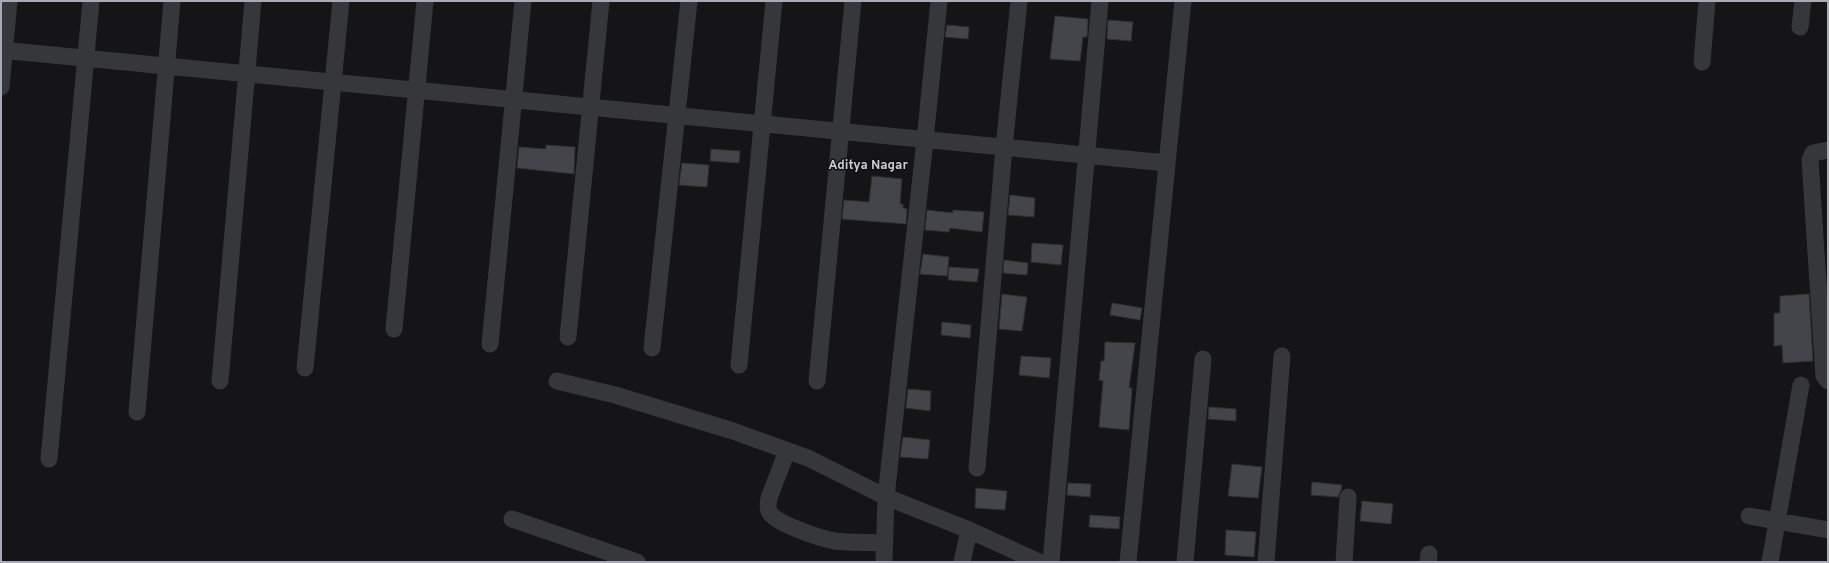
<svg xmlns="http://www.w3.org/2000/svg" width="1829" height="563" viewBox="0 0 1829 563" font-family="Overpass,sans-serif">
  <rect width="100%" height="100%" fill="#151517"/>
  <path fill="#44454a" stroke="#302f32" d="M 1055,16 L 1088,19 L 1087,37 L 1083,37 L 1080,61 L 1050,59 Z
    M 1108,20 L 1133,22 L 1131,41 L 1107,39 Z
    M 947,25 L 969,27 L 968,39 L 945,37 Z
    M 546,145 L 575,147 L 574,174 L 517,168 L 519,147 L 546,149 Z
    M 711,149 L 740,151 L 739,163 L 710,161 Z
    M 682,163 L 709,165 L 707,187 L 679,185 Z
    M 872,176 L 902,179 L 900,204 L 903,204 L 903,208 L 907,209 L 906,224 L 842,219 L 844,200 L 869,202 Z
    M 1010,195 L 1035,198 L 1034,217 L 1008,215 Z
    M 927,210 L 953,213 L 953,210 L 984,212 L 982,232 L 950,228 L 949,232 L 925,230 Z
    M 1032,243 L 1063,245 L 1061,265 L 1031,262 Z
    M 923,254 L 949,257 L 947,276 L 920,274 Z
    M 1004,260 L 1028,263 L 1027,275 L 1003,273 Z
    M 949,267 L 979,269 L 977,282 L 948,280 Z
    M 1002,294 L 1027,297 L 1022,331 L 999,329 Z
    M 1809,294 L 1813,361 L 1783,363 L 1782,345 L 1774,346 L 1774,313 L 1780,313 L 1780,296 Z
    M 1112,303 L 1142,308 L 1140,320 L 1110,315 Z
    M 942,322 L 971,325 L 970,338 L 941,335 Z
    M 1105,342 L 1135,343 L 1129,388 L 1132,388 L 1129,430 L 1099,427 L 1103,381 L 1099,380 L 1101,361 L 1104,361 Z
    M 1021,356 L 1051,358 L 1049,378 L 1019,375 Z
    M 908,389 L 931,391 L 930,411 L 906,408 Z
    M 1209,407 L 1236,409 L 1236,421 L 1208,419 Z
    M 903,437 L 930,440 L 928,459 L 900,457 Z
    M 1232,464 L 1262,467 L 1258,498 L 1228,496 Z
    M 1312,482 L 1342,485 L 1341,490 L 1338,497 L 1311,495 Z
    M 1068,483 L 1091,484 L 1090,497 L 1067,495 Z
    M 976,488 L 1007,491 L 1005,510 L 975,508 Z
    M 1362,501 L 1393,504 L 1391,524 L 1360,521 Z
    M 1090,515 L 1120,517 L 1119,529 L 1089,527 Z
    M 1226,530 L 1256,532 L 1254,557 L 1225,555 Z"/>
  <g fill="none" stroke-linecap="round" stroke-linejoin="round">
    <path stroke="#36373b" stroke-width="17" d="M 1800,27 L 1803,1
      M 1,50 L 1167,163
      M 1702,62 L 1707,1
      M 1,87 L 9,1
      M 1828,150 L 1813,153 L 1810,160 L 1824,376 L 1828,381
      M 394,329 L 425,1
      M 568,337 L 601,1
      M 490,344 L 523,1
      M 652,348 L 689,1
      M 739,365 L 774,1
      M 305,368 L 341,1
      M 220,381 L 253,1
      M 557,381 L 615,395 L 733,431 L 808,458 L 886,497 L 969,530 L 1039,562
      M 817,381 L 853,1
      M 137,412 L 172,1
      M 787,451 L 769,498 C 768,503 767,509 770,513 C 777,524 822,539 835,541 C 851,543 869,542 885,543
      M 49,459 L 91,1
      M 977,468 L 1004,147 L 1019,1
      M 1749,516 L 1828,530
      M 512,519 L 637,562
      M 884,562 L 886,497 L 925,140 L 939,1
      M 962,562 L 969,530
      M 1051,562 L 1100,1
      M 1128,562 L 1183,1
      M 1185,562 L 1203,359
      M 1266,562 L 1282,356
      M 1344,562 L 1348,497
      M 1428,562 L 1429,554
      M 1770,562 L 1801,385"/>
  </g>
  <g text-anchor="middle" stroke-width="3" stroke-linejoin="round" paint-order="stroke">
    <g font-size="13" font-weight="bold" fill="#c9cad2" stroke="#101012">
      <text x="868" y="169">Aditya Nagar</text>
    </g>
  </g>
  <rect width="1829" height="563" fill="none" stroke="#a8abb6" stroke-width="4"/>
</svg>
